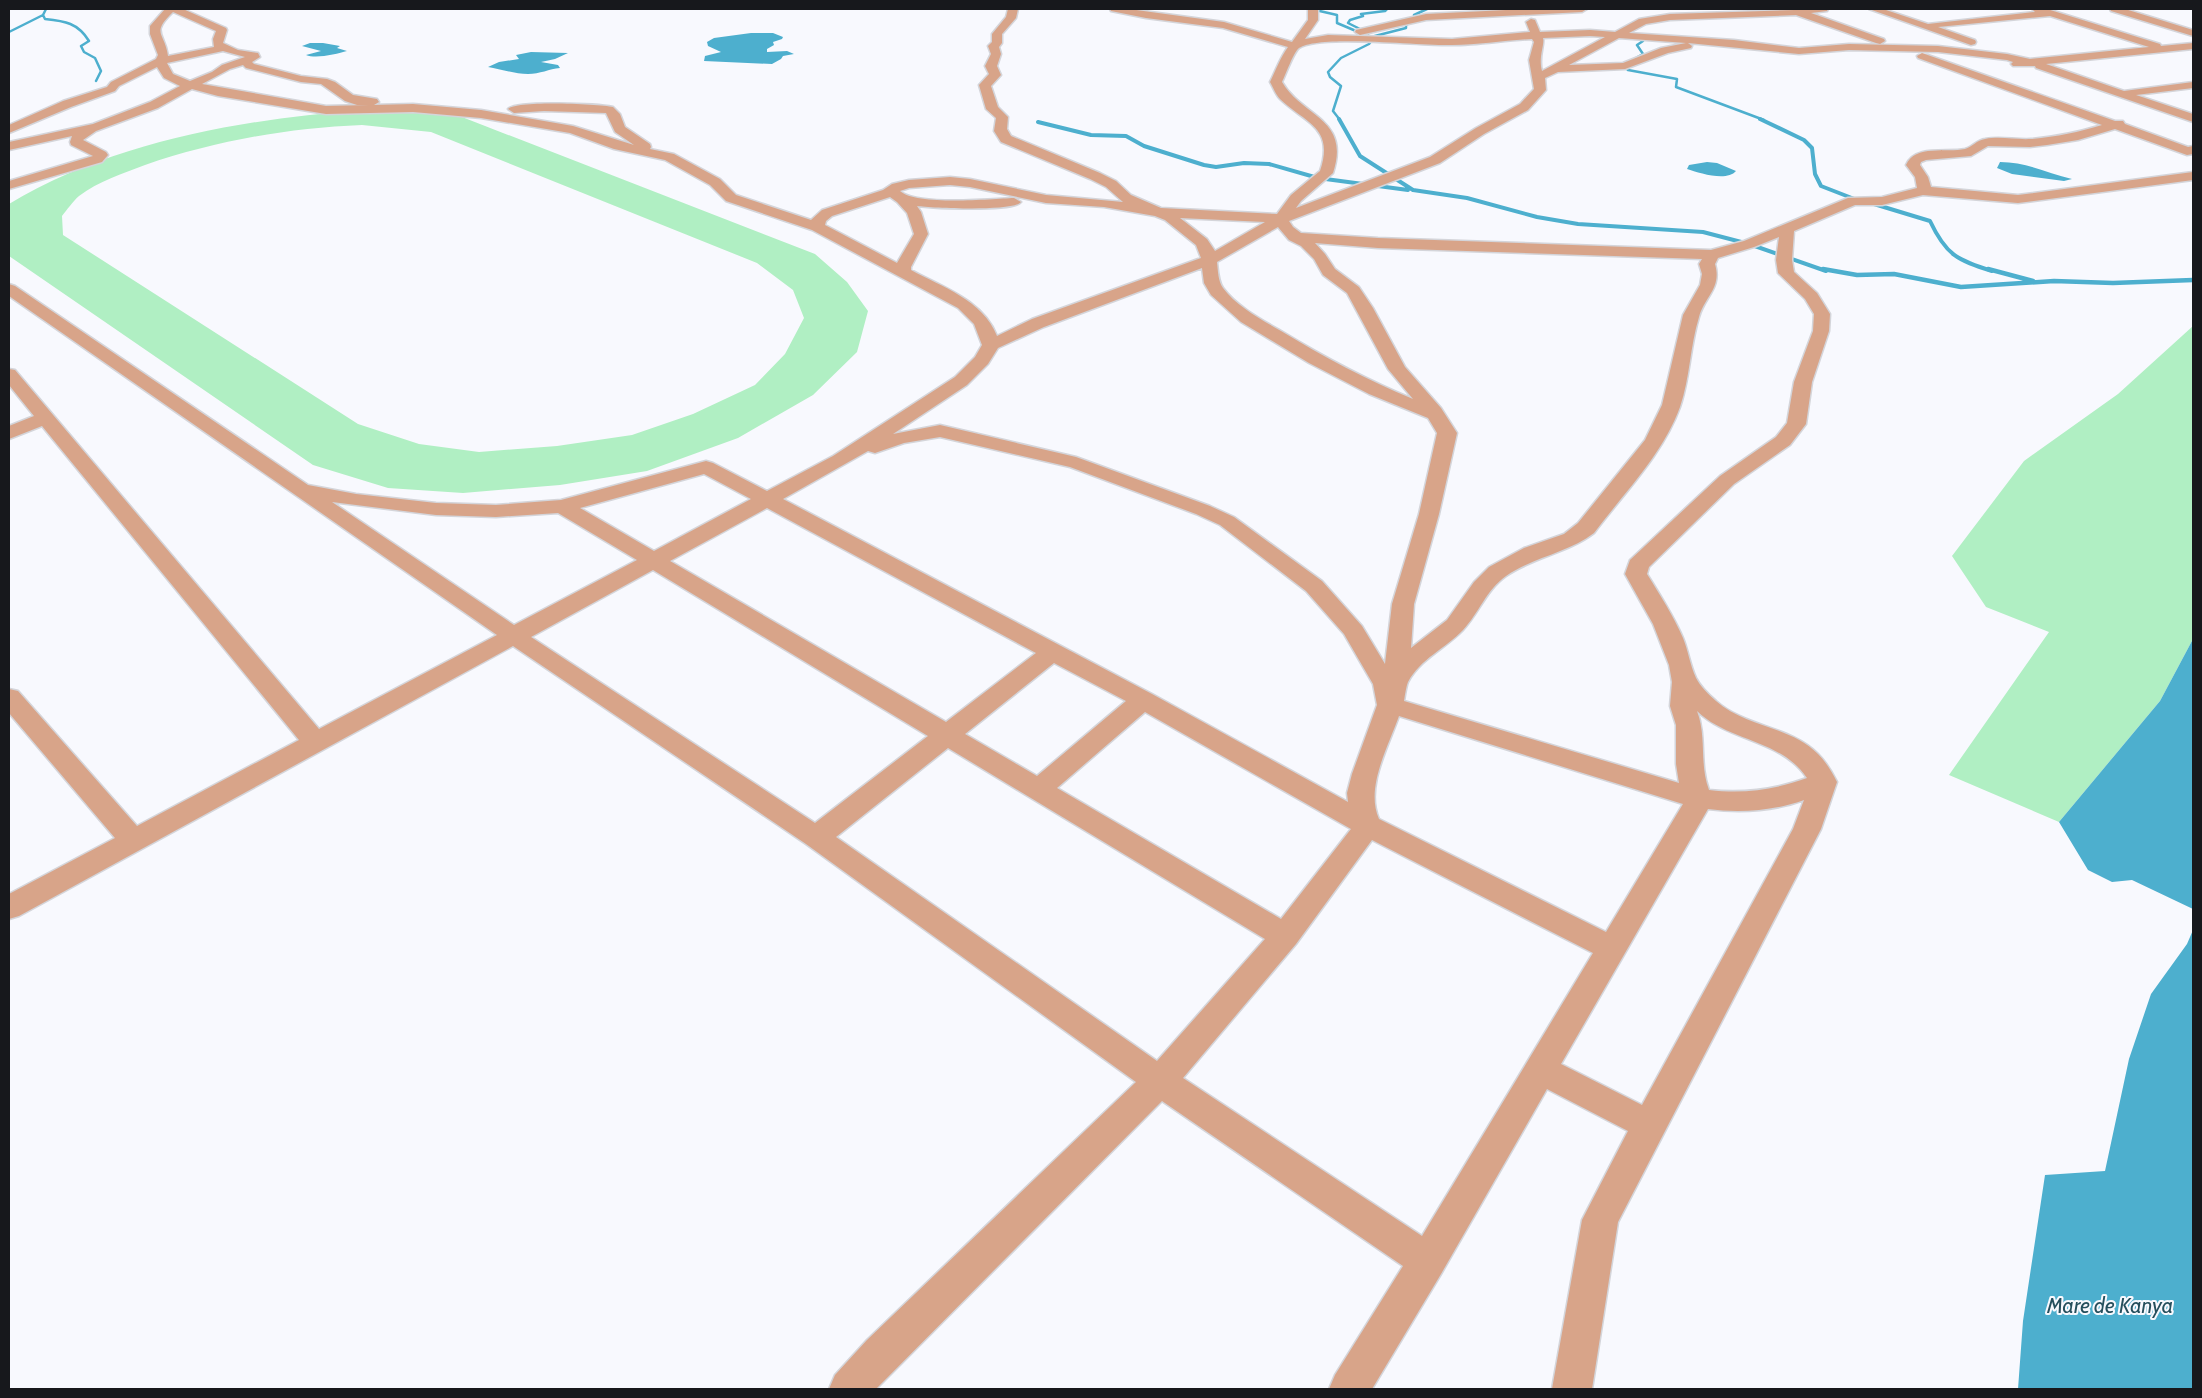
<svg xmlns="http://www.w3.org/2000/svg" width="2202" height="1398" viewBox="0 0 2202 1398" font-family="Cabin,sans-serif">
  <rect width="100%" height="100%" fill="#f8f9fe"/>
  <path fill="#b0efc3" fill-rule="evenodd" d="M 361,110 L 414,111 L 462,117 L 815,254 L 847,282 L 868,311 L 857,352 L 813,395 L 738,438 L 647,471 L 560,485 L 463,493 L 388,488 L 313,465 L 9,256 L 9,204 C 115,141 240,120 361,110 ZM 362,125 L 431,132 L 757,263 L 793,290 L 804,318 L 785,354 L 755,385 L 693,414 L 632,435 L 557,446 L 479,452 L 419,444 L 358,424 L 63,235 L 62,216 C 67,210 73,201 79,196 C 99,181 122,174 145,165 C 215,141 287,128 362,125 Z
    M 2193,326 L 2193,639 L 2160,701 L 2059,822 L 1949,775 L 2049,632 L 1986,607 L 1952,556 L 2024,461 L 2118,394 Z"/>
  <path fill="#4dafce" d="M 751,33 L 773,33 L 783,37 L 782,39 L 773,42 L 774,45 L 767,49 L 767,52 L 787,51 L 794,54 L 783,56 L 781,59 L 772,64 L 704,61 L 705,56 L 721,52 L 708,46 L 707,42 L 714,38 Z
    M 310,43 L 323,43 L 340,46 L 337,48 L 347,51 C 337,54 316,59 306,55 L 321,51 L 302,46 Z
    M 531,52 L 568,53 L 555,59 L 541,62 L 558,65 L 560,68 C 549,69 540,74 528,74 C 515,74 500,69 488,67 L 499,62 L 519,59 L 516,55 Z
    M 1707,162 L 1717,163 L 1736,171 C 1727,182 1699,173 1687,169 L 1689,165 Z
    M 2000,162 C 2026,162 2047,173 2072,179 L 2064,181 L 2012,174 L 1997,168 Z
    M 2193,639 L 2193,909 L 2132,880 L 2112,882 L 2088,870 L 2059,822 L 2160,701 Z
    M 2193,930 L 2193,1389 L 2018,1389 L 2023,1321 L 2045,1175 L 2105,1171 L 2129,1059 L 2151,994 L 2187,944 Z"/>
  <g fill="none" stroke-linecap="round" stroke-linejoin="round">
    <path stroke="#4dafce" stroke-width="2.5" d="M 46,9 L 43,15 L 45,19 C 65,21 78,23 89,41 L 81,46 L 84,52 L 95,58 L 101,71 L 96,81
      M 1311,9 L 1337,15 L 1337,23 L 1356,31
      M 9,32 L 43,15
      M 1371,37 L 1406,28 L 1406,25 L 1414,21 L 1414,15 L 1427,9
      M 1634,59 L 1643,54 L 1637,45 L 1643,41 L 1642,39
      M 1623,65 L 1628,70 L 1677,79 L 1676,87 L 1764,120
      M 1340,120 L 1333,111 L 1341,86 L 1330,77 L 1328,72 L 1341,58 L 1369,44 L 1372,40 L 1368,35 L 1356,31 L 1360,29 L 1348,23 L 1350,20 L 1363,16 L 1361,14 L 1385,11 L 1387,9"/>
    <path stroke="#4dafce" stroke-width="4" d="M 1339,119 L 1360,156 L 1413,190 L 1467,198 L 1537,217 L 1578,224 L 1703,232 L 1749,244 L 1826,271
      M 1760,119 L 1804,140 L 1812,148 L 1815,174 L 1821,186 L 1857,200
      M 1038,122 L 1091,135 L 1126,136 L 1144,146 L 1204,165 L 1216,167 L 1244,163 L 1269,164 L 1318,178 L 1408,190
      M 1874,204 L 1930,221 C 1946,255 1957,260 1992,271"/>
    <path stroke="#4dafce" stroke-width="4.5" d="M 1823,269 L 1857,275 L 1894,274 L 1961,287 L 2054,281 L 2113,283 L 2193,280
      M 1988,269 L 2033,281"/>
    <g stroke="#d4d5da" stroke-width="3">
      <path id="minor" d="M 165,9 L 183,9 L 226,28 L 227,30 L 223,43 L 238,50 L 258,53 L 260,57 L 252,62 L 254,64 L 301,76 L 327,79 L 335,82 L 353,95 L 377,99 L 379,102 L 374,105 L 413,104 L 481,110 L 573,126 L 634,145 L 615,132 L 606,113 L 544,111 L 514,113 L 508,109 C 516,100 599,104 613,107 L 620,114 L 625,127 L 650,144 L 651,147 L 650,149 L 674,154 L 720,179 L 736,195 L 811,220 L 822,210 L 883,190 L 892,184 L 909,180 L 950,177 L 970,179 L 1046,195 L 1123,202 L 1106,187 L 1090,179 L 1001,142 L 994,131 L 996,118 L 986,109 L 979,85 L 989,74 L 985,66 L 991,54 L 988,46 L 992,42 L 992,34 L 1006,17 L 1008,9 L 1018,9 L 1016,18 L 1002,34 L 1002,43 L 999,47 L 1001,54 L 997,66 L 1001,75 L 991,86 L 998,107 L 1008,117 L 1007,129 L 1011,136 L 1100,173 L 1116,181 L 1131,195 L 1161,208 L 1277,214 L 1291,195 L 1320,171 C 1335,127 1305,123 1280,99 C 1276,95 1273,87 1270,82 C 1276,70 1280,58 1288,47 L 1223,28 L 1146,18 L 1111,11 L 1110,9 L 1129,9 L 1224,22 L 1292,42 L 1308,20 L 1308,9 L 1318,9 L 1318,20 L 1305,39 L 1328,35 L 1452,39 L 1530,32 L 1526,22 L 1531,19 L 1535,20 L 1540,32 L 1590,30 L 1615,32 L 1639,19 L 1670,14 L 1828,9 L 1827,11 L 1811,13 L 1884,39 L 1885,41 L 1880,44 L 1876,43 L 1796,15 L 1670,20 L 1646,24 L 1629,33 L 1734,40 L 1799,48 L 1849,44 L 1938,46 L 2007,54 L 2030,59 L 2149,47 L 2050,16 L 1938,27 L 1975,40 L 1976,42 L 1975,44 L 1971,45 L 1869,9 L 1883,9 L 1928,24 L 2035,12 L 2032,9 L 2047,9 L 2160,44 L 2161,46 L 2193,43 L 2193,49 L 2046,64 L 2124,91 L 2193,82 L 2193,88 L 2136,95 L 2193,114 L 2193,122 L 2036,68 L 2035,66 L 2013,66 L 2011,64 L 2013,62 L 2007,60 L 1938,52 L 1849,50 L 1799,54 L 1688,43 L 1692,46 L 1691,48 L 1668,53 L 1625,69 L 1558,72 L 1545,78 L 1546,90 L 1528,110 L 1484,134 L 1440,163 L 1289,221 L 1293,227 L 1301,233 L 1378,238 L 1711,250 L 1744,241 L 1848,198 L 1882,197 L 1917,188 L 1915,177 L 1906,165 C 1915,144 1947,153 1965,149 C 1972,147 1977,140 1985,139 C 2000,136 2016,140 2031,139 C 2056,137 2079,132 2102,125 L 1918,58 L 1917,56 L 1922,53 L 2115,121 L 2123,121 L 2125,124 L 2188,147 L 2193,146 L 2193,154 L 2187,155 L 2115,129 L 2078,140 L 2047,145 L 2030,147 L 1988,146 L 1971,156 L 1926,160 L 1921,162 L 1920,165 L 1928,177 L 1931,187 L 2018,195 L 2193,172 L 2193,180 L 2018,203 L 1923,195 L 1882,205 L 1855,205 L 1794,231 L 1792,260 L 1794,272 L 1817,293 L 1830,314 L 1829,331 L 1812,382 L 1806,424 L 1790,445 L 1734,484 L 1649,567 L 1647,574 C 1660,595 1673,615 1683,638 C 1688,650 1690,665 1696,678 C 1700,686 1709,695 1716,701 C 1745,727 1790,726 1818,754 C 1826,762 1832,772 1837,782 L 1821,829 L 1618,1222 L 1592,1389 L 1552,1389 L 1582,1220 L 1628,1131 L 1547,1089 L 1441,1274 L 1372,1389 L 1329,1389 L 1335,1375 L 1403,1266 L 1162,1101 L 876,1389 L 829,1389 L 835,1375 L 867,1340 L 1136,1082 L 806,844 L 513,646 L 19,916 L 9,919 L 9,894 L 115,838 L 9,713 L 9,689 L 18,691 L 137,826 L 299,740 L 42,426 L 9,439 L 9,426 L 34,416 L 9,385 L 9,369 L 15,370 L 319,729 L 497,635 L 9,296 L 9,284 L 15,286 L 308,485 L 356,494 L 436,503 L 496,505 L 561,500 L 706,461 L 713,463 L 767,491 L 833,456 L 955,377 L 975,357 L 982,345 L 974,324 L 958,308 L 812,230 L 726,201 L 710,185 L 665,160 L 614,149 L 570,133 L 481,118 L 413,112 L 326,114 L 218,96 L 192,89 L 158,108 L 96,131 L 83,140 L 106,152 L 108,155 L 102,162 L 9,189 L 9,181 L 93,156 L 71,145 L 70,142 L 72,136 L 9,150 L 9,142 L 93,124 L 150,102 L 180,86 L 164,78 L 157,67 L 119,86 L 115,91 L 71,107 L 9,133 L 9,125 L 63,101 L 107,87 L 111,82 L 156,59 L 158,55 L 150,34 L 150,26 ZM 173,12 L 216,31 L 213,39 L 214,47 L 168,56 C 165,32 150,34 173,12 ZM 1590,36 L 1605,37 L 1542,71 C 1538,57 1545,44 1543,38 ZM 1619,38 L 1686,43 L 1661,48 L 1623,63 L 1569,65 ZM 1532,39 L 1534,42 L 1529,60 L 1534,89 L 1520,104 L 1476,128 L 1430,157 L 1296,208 L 1301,201 L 1333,173 C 1351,118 1302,117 1282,82 C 1286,74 1293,53 1299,48 C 1320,34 1421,46 1452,45 C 1479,45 1505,40 1532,39 ZM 223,51 L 245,57 L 222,65 L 212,72 L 190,81 L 173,74 L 167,63 ZM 243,65 L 246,68 L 301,82 L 321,84 L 345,101 L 357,105 L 369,105 L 326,106 L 202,84 L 230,69 ZM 950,185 L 970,187 L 1046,203 L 1104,207 L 1155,216 L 1165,220 L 1196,245 L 1201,258 L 1032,319 L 997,336 C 983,300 942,287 911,270 L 911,267 L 928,234 L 921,212 L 917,206 C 932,208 1014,212 1021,202 L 1014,198 C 991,199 916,206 900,191 L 909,188 ZM 890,197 L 897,202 L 907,213 L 914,234 L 897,263 L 825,225 L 826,221 L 832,216 ZM 1180,218 L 1265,222 L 1215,251 L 1207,239 ZM 1278,227 L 1289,240 L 1301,246 L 1314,259 L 1323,275 L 1347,293 L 1388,369 L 1413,399 C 1367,380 1324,357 1281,331 C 1262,320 1236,306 1223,288 C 1218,281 1218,271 1217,262 ZM 1779,237 L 1776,260 L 1778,273 L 1805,299 L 1814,314 L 1813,331 L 1794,382 L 1787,423 L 1776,437 L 1720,476 L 1630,560 L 1625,574 L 1653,624 L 1669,665 L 1672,682 L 1670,706 L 1676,725 L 1676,764 L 1679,783 L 1404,701 C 1405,695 1406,687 1408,682 C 1420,659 1446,648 1463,630 C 1479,613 1486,590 1506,576 C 1533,557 1568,553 1594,533 C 1624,493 1663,454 1680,407 C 1690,378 1690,346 1699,317 C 1705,296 1722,288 1715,264 L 1718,258 L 1754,247 ZM 1315,243 L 1378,248 L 1702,259 L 1699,264 L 1702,274 L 1700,285 L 1683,315 L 1662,405 L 1645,440 L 1578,523 L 1564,534 L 1524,548 L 1489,567 L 1474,582 L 1447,620 L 1411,648 L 1414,604 L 1439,514 L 1457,433 L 1441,408 L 1405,367 L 1373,308 L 1359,287 L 1335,269 L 1325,254 ZM 1202,268 L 1204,283 L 1211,295 L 1241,322 L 1309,363 L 1369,394 L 1428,418 L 1437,433 L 1419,514 L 1392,604 L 1385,664 L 1362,626 L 1322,581 L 1234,517 L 1210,506 L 1076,457 L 940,425 L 893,434 L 967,385 L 988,364 L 998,348 L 1044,327 ZM 940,437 L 1070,467 L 1196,514 L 1220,525 L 1306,591 L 1344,634 L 1373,684 L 1377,705 L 1352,774 L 1347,793 L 1348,802 L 1152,694 L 783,499 L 868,451 L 875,453 L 904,443 ZM 704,474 L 751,499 L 654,551 L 580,508 ZM 332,502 L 436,515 L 496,517 L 558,513 L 637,560 L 514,625 ZM 767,508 L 1036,653 L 946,722 L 670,561 ZM 653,570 L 928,736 L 815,823 L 531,637 ZM 1054,663 L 1126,701 L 1037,776 L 965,734 ZM 1697,711 C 1729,742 1781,739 1807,778 C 1774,790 1744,794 1709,790 C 1699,764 1707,737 1697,711 ZM 1145,712 L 1351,829 L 1281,919 L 1057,788 ZM 1399,716 L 1683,804 L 1606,932 L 1379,819 C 1365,788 1388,747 1399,716 ZM 948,748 L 1265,939 L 1157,1061 L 836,837 ZM 1804,800 L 1793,829 L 1642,1105 L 1561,1064 L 1708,809 C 1739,813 1774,811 1804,800 ZM 1372,840 L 1593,953 L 1422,1236 L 1183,1078 L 1296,944 Z
        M 1528,9 L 1587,9 L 1582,12 L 1426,20 L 1360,35 L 1355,32 L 1356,30 L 1426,14 Z
        M 2110,9 L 2125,9 L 2193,30 L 2193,36 L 2111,11 Z"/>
    </g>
    <use href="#minor" fill="#d8a489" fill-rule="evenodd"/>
  </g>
  <g text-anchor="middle" stroke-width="4" stroke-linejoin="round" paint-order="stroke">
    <g font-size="21" font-style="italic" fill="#254f5d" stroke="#f8f9fe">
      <text x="2110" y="1313">Mare de Kanya</text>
    </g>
  </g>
  <rect width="2202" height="1398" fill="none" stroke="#17181c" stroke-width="20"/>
</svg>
